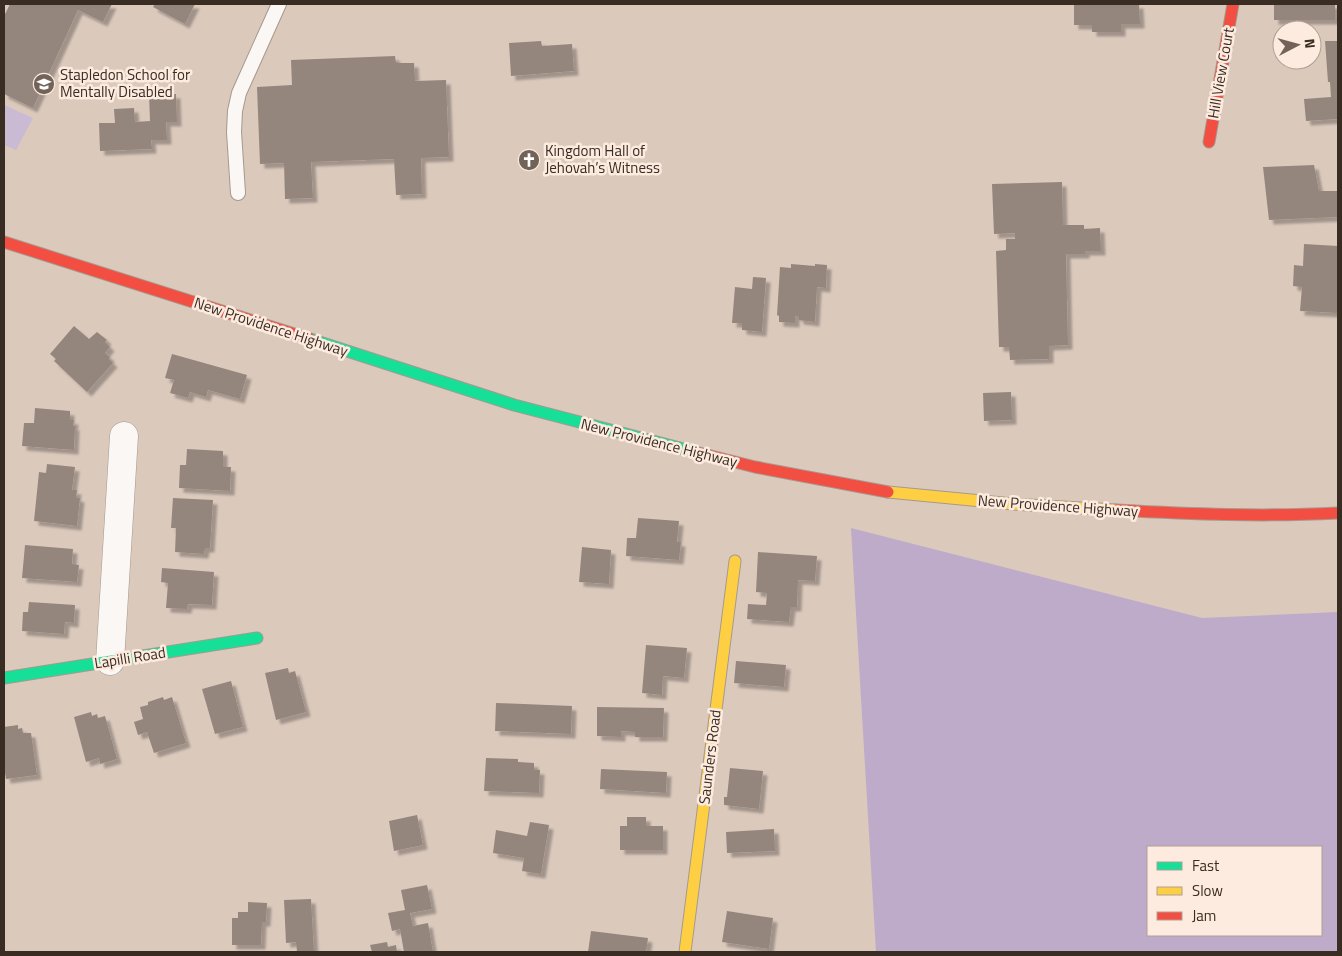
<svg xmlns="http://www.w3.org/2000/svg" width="1342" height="956" viewBox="0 0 1342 956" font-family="'Titillium Web',sans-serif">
  <defs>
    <filter id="shadow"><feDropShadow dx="4.5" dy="4.5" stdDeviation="1" flood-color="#0004"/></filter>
  </defs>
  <rect width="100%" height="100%" fill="#dbc9bc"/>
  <path fill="#cabad3" d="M 4,105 L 33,118 L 16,150 L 4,145 Z"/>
  <path fill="#bdabc9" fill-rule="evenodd" d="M 851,528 L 1202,618 L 1338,612 L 1338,952 L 876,952 ZM 1148,847 L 1321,847 L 1321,935 L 1148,935 Z"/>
  <path fill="#94867d" filter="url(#shadow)" d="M 10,4 L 112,4 L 103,22 L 78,10 L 33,108 L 4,94 L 4,16 Z
    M 155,4 L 195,4 L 185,24 L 153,7 Z
    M 1074,4 L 1139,4 L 1140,24 L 1121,24 L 1121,32 L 1092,32 L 1092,25 L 1074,25 Z
    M 1274,4 L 1335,4 L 1335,20 L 1274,20 Z
    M 541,41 L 542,46 L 572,44 L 574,71 L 511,76 L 509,43 Z
    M 1325,41 L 1338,41 L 1338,119 L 1306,121 L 1304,99 L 1331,97 L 1330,82 L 1328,82 Z
    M 395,56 L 396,63 L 414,63 L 415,81 L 446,80 L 449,157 L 421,158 L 422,194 L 396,195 L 394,159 L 311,162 L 313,198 L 285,199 L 284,163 L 260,164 L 257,87 L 292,85 L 291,60 Z
    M 149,94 L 176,94 L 177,122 L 166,122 L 167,140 L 151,140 L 152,149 L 100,151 L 99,123 L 115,123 L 114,109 L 134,108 L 135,122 L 150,121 Z
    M 1314,165 L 1319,191 L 1338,191 L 1338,217 L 1269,220 L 1263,167 Z
    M 1062,182 L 1063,225 L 1084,225 L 1084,229 L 1100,228 L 1101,251 L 1085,251 L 1085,254 L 1066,254 L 1068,345 L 1049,346 L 1049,359 L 1010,360 L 1009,347 L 999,347 L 996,251 L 1006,250 L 1006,239 L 1015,239 L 1015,233 L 994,234 L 992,184 Z
    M 1304,244 L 1338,246 L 1338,313 L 1300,311 L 1302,287 L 1293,286 L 1294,265 L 1303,266 Z
    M 791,264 L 815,266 L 815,264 L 827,265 L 826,288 L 817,287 L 815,322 L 799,320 L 799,317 L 795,316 L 795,323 L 779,322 L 779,316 L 777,315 L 780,267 L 791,268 Z
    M 753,277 L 766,278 L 762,332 L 742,330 L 742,323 L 732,323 L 735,287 L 752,289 Z
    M 74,326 L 89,339 L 97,332 L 107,340 L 105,342 L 110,347 L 105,353 L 110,357 L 109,359 L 113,363 L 87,392 L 54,361 L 56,359 L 50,354 Z
    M 172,354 L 247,375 L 240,399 L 208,390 L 206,397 L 190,392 L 188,398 L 170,393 L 174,380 L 165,378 Z
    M 1011,392 L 1012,420 L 984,421 L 983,393 Z
    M 35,408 L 70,411 L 70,420 L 74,420 L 73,426 L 75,426 L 74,450 L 22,446 L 24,423 L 34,423 Z
    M 187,449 L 223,451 L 223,467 L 231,467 L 230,491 L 179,488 L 180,465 L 186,465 Z
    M 47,464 L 75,467 L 72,490 L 77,490 L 76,497 L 80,498 L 77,526 L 34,521 L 39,472 L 46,473 Z
    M 173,498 L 213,500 L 210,548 L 205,548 L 204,554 L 175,552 L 176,528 L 171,528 Z
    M 638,518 L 679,521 L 677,542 L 681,542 L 679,560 L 626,556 L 627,538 L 636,538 Z
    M 25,545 L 73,549 L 72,564 L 79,565 L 77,582 L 22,578 Z
    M 582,547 L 611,550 L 609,584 L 579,582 Z
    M 758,552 L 817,556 L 815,581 L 798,580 L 797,607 L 791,607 L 789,622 L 747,619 L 748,604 L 766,605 L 767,593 L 756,592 Z
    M 162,568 L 214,572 L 212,605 L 188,604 L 187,609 L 166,608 L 168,583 L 161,582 Z
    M 29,602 L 75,605 L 74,623 L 65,622 L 64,634 L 22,631 L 23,612 L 28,612 Z
    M 646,645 L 687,648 L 684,678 L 663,676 L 662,695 L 642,693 Z
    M 736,661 L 786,665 L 784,687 L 734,683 Z
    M 288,668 L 289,673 L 295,671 L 306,712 L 276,720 L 265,673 Z
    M 231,681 L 243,727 L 215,734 L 202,689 Z
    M 163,697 L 164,700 L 172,697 L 186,743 L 154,753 L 147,732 L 138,735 L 134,722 L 143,719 L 140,707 L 148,705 L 148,702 Z
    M 496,703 L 572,706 L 571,734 L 495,731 Z
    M 597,707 L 664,708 L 663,737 L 635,737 L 635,732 L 621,731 L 621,737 L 597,736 Z
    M 91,712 L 92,716 L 97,714 L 98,718 L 105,716 L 117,759 L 100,764 L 99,758 L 86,762 L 74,717 Z
    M 18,725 L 18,729 L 22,728 L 23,733 L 31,733 L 37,775 L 6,779 L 4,766 L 4,727 Z
    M 486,758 L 518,759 L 518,762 L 534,763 L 534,770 L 540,770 L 539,793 L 484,791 Z
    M 730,768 L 763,771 L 759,809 L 724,805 L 724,797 L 727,797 Z
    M 601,769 L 667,772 L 666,793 L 600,789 Z
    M 417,815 L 423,845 L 394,851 L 389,821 Z
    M 627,817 L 646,817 L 646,826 L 663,826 L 663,850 L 620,850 L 620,826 L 627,826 Z
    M 530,822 L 549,825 L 541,874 L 522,871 L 524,858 L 493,853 L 496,830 L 527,836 Z
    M 774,829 L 775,851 L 727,853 L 726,832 Z
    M 427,885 L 432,909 L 410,913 L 413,926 L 428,923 L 433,952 L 404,952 L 400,929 L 392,931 L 388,913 L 405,910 L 401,890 Z
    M 311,899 L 314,952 L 297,952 L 296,942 L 286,943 L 284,900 Z
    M 248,902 L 267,903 L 266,922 L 262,922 L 261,945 L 232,945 L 232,918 L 238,918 L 238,912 L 248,912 Z
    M 727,911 L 773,918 L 769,949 L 722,942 Z
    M 591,931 L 648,938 L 646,952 L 588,952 Z
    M 387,942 L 388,947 L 396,945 L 397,952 L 372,952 L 370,945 Z"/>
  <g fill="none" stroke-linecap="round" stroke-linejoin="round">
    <g stroke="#a6998e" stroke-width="16">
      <path id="lane" d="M 238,193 L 234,132 L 235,111 L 239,93 L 279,4"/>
    </g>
    <g stroke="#a6998e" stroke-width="29">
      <path id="street" d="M 110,661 L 124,436"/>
    </g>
    <g stroke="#a6998e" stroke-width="13">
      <path id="fast" d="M 310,339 L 514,405 L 699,453
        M 4,678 L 257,638"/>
    </g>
    <g stroke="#a6998e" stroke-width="13">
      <path id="slow" d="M 888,492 L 1013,504 L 1116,510
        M 685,952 L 735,561"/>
    </g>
    <g stroke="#a6998e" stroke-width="13">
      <path id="jam" d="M 1209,142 L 1233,4
        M 4,242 L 310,339
        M 699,453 L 755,467 L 888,492
        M 1116,510 C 1190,514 1264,517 1338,513"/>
    </g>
    <use href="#lane" stroke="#faf7f5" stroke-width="14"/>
    <use href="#street" stroke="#faf7f5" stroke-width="28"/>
    <use href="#fast" stroke="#16e098" stroke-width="11"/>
    <use href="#slow" stroke="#ffcf43" stroke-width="11"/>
    <use href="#jam" stroke="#f24e42" stroke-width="11"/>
  </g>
  <defs>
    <g id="school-disc" transform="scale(1.125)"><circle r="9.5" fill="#726359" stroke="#fdebdf"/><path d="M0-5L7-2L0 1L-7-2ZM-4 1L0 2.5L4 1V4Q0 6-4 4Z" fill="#fff"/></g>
    <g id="church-disc" transform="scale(1.125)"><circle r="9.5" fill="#726359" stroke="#fdebdf"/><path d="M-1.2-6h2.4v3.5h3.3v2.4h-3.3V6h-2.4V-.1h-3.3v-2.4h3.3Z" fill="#fff"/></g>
  </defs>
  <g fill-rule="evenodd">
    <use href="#school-disc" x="44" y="84"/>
    <use href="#church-disc" x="529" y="160"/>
  </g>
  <g text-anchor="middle" stroke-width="5" stroke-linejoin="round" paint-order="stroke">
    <g font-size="15" fill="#392c23" stroke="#fdebdf">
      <text transform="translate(1221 73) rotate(-80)" y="5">Hill View Court</text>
      <text transform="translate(271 327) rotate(18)" y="5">New Providence Highway</text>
      <text transform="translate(659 443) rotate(14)" y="5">New Providence Highway</text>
      <text transform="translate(1058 506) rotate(4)" y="5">New Providence Highway</text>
      <text transform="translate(130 658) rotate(-9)" y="5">Lapilli Road</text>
      <text transform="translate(710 757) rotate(-83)" y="5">Saunders Road</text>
    </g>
    <g font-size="15" fill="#392c23" stroke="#fdebdf" text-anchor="start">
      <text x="60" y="80">Stapledon School for<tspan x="60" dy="17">Mentally Disabled</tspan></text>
      <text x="545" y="156">Kingdom Hall of<tspan x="545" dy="17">Jehovah’s Witness</tspan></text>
    </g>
  </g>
  <rect width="1342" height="956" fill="none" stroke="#392c23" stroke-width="10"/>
  <rect x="1147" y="846" width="175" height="90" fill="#fdebdf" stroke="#af9f94"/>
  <rect x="1157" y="862" width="25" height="8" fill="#16e098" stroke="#af9f94"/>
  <text x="1192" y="871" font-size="15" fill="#392c23">Fast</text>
  <rect x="1157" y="887" width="25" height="8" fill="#ffcf43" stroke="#af9f94"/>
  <text x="1192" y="896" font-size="15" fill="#392c23">Slow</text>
  <rect x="1157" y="912" width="25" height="8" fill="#f24e42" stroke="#af9f94"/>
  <text x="1192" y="921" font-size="15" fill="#392c23">Jam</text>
  <g transform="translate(1297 45) rotate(84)"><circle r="24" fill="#fdebdf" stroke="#af9f94"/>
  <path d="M0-4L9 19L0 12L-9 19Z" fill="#726359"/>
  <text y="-8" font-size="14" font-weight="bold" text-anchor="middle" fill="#392c23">N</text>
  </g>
</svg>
